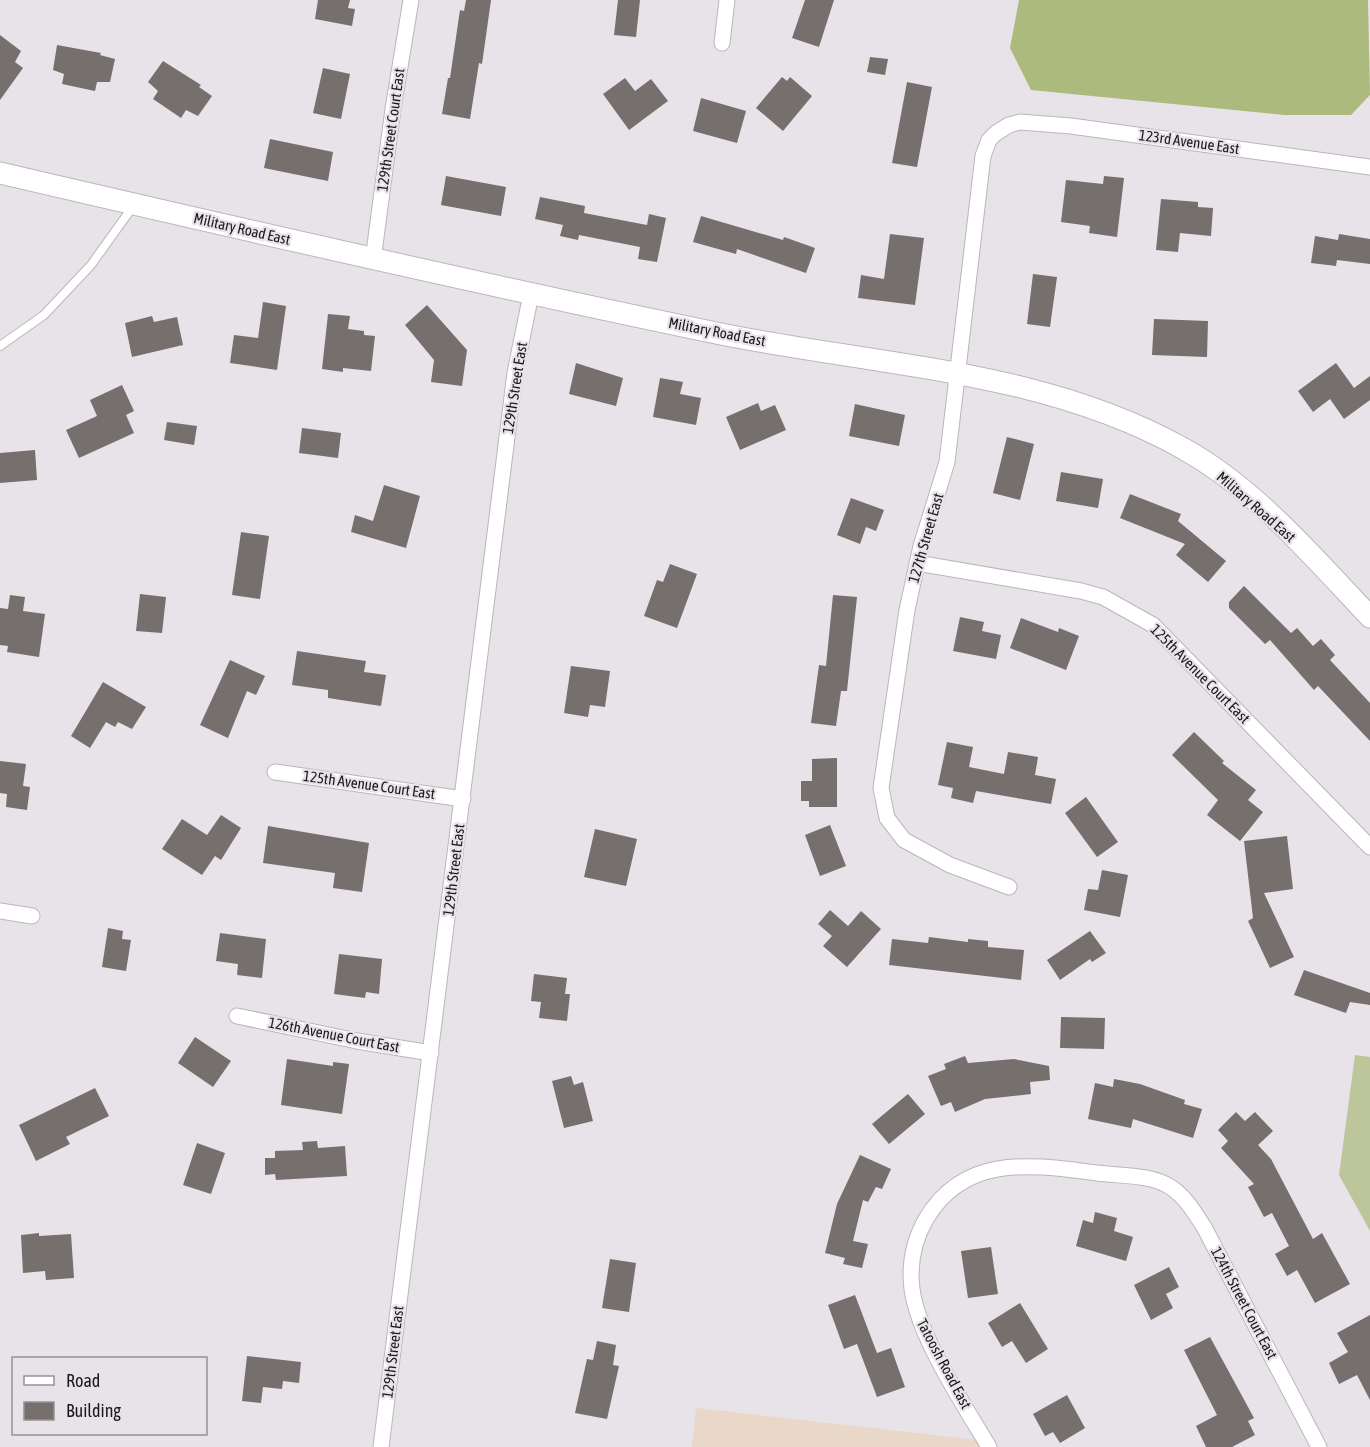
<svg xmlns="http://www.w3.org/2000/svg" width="1370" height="1447" viewBox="0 0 1370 1447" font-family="'Asap Condensed',sans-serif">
  <rect width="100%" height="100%" fill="#e7e3e8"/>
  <path fill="#e9d7c7" d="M 696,1408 L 986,1441 L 989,1447 L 692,1447 Z"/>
  <path fill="#bcc69a" d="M 1355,1055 L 1370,1057 L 1370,1231 L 1339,1175 Z"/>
  <path fill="#adba7d" d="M 1019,0 L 1368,0 L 1370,95 L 1351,115 L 1284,115 L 1031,90 L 1010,48 Z"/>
  <path fill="#756f6e" d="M 318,0 L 350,0 L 348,8 L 355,9 L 352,26 L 315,19 Z
    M 466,0 L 491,0 L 482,64 L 479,63 L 470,119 L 442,114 L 448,78 L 450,78 L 460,10 L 464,11 Z
    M 618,0 L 640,0 L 636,37 L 614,35 Z
    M 805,0 L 834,0 L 819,47 L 792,38 Z
    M 0,35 L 21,51 L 15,62 L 23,68 L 0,100 Z
    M 57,45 L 101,53 L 100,55 L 115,59 L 110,82 L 97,82 L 95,91 L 62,84 L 64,74 L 53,70 Z
    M 870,57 L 888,59 L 885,75 L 867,72 Z
    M 163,61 L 201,85 L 199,87 L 212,96 L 198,116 L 186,110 L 181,118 L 153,99 L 158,91 L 148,82 Z
    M 323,68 L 350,74 L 341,119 L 313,113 Z
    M 782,77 L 787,81 L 790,77 L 812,96 L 783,131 L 756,108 Z
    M 625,78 L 635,91 L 651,79 L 668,101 L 629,130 L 603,94 Z
    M 907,82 L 932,87 L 917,167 L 892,163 Z
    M 701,98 L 746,111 L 737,143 L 693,131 Z
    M 270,139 L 333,152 L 328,181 L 264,168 Z
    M 446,176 L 506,187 L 501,216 L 441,205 Z
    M 1104,176 L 1124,178 L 1117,237 L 1089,233 L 1090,226 L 1061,222 L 1066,180 L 1103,184 Z
    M 540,197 L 585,206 L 584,213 L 647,225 L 649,214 L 666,218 L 657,262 L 638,259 L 640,247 L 579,235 L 578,240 L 560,236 L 563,225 L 535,219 Z
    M 1161,199 L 1198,202 L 1198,207 L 1213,208 L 1211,236 L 1180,233 L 1178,252 L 1156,250 Z
    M 701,216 L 783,240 L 784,237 L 815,248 L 806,273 L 737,249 L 736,254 L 693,242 Z
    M 890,234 L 924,238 L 915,305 L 858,298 L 861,275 L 884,279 Z
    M 1339,234 L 1370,239 L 1370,264 L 1337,260 L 1336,266 L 1311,263 L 1315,236 L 1338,240 Z
    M 1033,274 L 1057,277 L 1050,327 L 1027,324 Z
    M 263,302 L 286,306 L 277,370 L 230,363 L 234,335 L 258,338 Z
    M 427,305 L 467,350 L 462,386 L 431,382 L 434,360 L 405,325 Z
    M 328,314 L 350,316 L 348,329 L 364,331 L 364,335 L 375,336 L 371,371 L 343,368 L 343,372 L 322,369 Z
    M 152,316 L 154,322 L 177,317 L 183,345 L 132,357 L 125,323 Z
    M 1154,319 L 1208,321 L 1207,357 L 1152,355 Z
    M 576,363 L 623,378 L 616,406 L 569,394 Z
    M 1336,363 L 1354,388 L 1370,376 L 1370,400 L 1344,419 L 1330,399 L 1313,412 L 1298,391 Z
    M 660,378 L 683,382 L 680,394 L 701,398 L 696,425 L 653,417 Z
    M 122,385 L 134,411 L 126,415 L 134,433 L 79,458 L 66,430 L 97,416 L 90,400 Z
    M 758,403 L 761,411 L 775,405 L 786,430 L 740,450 L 726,417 Z
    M 855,404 L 905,415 L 899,446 L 849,436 Z
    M 167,422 L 197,426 L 194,445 L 164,440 Z
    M 302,428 L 341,433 L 338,458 L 299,453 Z
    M 1007,437 L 1034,444 L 1020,500 L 993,493 Z
    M 35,450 L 37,480 L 0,483 L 0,453 Z
    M 1061,472 L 1103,479 L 1098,508 L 1056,501 Z
    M 384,485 L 420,496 L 406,548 L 351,532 L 355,515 L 373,521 Z
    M 1130,494 L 1181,514 L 1178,521 L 1226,561 L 1208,582 L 1176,555 L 1185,544 L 1120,518 Z
    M 851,498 L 884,510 L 876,531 L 866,527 L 860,544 L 837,535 Z
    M 241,532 L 269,536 L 260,599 L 232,595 Z
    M 670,564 L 697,574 L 677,628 L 644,616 L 657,580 L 663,582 Z
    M 1244,586 L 1291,633 L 1297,628 L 1313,646 L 1321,639 L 1335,655 L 1330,660 L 1370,703 L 1370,741 L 1318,686 L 1314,690 L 1270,640 L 1265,644 L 1229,608 L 1229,602 Z
    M 140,594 L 166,597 L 162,633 L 136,631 Z
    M 10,595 L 25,597 L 23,611 L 45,614 L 39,657 L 7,652 L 8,646 L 0,645 L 0,608 L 8,609 Z
    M 833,595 L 857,597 L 847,691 L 841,691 L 836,726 L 811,723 L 819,665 L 826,666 Z
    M 960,617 L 984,622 L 982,631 L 1001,635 L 996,659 L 953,651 Z
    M 1021,618 L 1058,632 L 1059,628 L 1079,636 L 1066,670 L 1010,648 Z
    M 297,651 L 366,661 L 364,672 L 386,675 L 381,706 L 328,698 L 328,690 L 292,685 Z
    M 230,660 L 265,676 L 256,695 L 247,691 L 228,738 L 200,725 Z
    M 571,666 L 610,671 L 605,707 L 590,705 L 588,717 L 564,713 Z
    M 103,682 L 146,707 L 132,729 L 118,722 L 115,727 L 106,722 L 90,748 L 71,736 Z
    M 1194,732 L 1224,761 L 1222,763 L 1256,790 L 1248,800 L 1263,812 L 1240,841 L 1207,815 L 1218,800 L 1172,755 Z
    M 947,742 L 973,747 L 969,767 L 1004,774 L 1008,752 L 1038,757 L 1035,775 L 1056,779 L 1051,804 L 976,791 L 973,803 L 951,798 L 953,788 L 938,785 Z
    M 837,758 L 837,807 L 809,807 L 809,801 L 801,801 L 801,781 L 812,781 L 812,759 Z
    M 0,761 L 26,764 L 23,786 L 30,787 L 27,810 L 6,807 L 7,794 L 0,793 Z
    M 1086,797 L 1118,842 L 1097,857 L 1065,813 Z
    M 221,815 L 241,828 L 221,860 L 215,856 L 202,875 L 162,849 L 182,819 L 207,835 Z
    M 830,825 L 846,866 L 820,876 L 805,835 Z
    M 268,826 L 369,843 L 362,892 L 333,888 L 335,873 L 263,863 Z
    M 595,829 L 637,839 L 626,886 L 584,877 Z
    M 1287,836 L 1293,889 L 1264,893 L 1294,957 L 1270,968 L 1248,921 L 1253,918 L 1244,841 Z
    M 1102,870 L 1128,875 L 1120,917 L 1084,910 L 1088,889 L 1098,890 Z
    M 830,910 L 848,926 L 861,911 L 881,929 L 847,967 L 823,946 L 832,936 L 818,924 Z
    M 108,928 L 123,931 L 122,939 L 131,940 L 126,971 L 102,967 Z
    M 1090,931 L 1106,953 L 1092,962 L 1090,959 L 1060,980 L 1047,960 Z
    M 220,933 L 266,939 L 262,978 L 237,975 L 238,964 L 216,961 Z
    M 929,937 L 968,942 L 968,939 L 988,941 L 988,947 L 1024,950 L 1021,980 L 889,965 L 892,939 L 928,943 Z
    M 339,954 L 382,959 L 379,994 L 366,992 L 365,998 L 334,994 Z
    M 1304,970 L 1370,993 L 1370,1005 L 1350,1002 L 1346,1013 L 1294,995 Z
    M 534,974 L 567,978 L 565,994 L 570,994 L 567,1021 L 539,1018 L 541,1002 L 531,1001 Z
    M 1061,1017 L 1105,1018 L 1104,1049 L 1060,1048 Z
    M 195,1037 L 231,1061 L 213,1087 L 178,1063 Z
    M 965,1056 L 968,1063 L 1014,1059 L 1049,1066 L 1050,1080 L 1030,1082 L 1031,1094 L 985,1099 L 955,1112 L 951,1102 L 941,1106 L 928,1076 L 946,1069 L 944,1064 Z
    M 287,1059 L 333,1066 L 333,1062 L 349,1064 L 342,1114 L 281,1105 Z
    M 571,1076 L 574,1085 L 583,1082 L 593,1121 L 564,1128 L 552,1081 Z
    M 1114,1079 L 1140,1084 L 1185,1100 L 1184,1104 L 1202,1109 L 1193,1138 L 1133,1119 L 1131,1128 L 1088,1119 L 1095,1083 L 1113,1087 Z
    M 95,1088 L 109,1116 L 66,1137 L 70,1144 L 36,1161 L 19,1125 Z
    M 908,1094 L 925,1114 L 889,1144 L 872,1124 Z
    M 1236,1112 L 1245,1121 L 1255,1112 L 1273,1131 L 1258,1145 L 1271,1159 L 1313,1239 L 1322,1233 L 1350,1284 L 1315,1303 L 1297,1270 L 1287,1276 L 1275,1254 L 1289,1246 L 1272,1213 L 1264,1217 L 1248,1187 L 1254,1184 L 1221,1148 L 1228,1141 L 1218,1130 Z
    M 317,1141 L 318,1148 L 345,1146 L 347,1176 L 276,1180 L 275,1174 L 265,1175 L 265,1158 L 275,1158 L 275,1151 L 303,1150 L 302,1142 Z
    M 197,1143 L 225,1153 L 211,1194 L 183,1185 Z
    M 860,1155 L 891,1169 L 882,1189 L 876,1187 L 868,1202 L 863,1200 L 853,1241 L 868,1244 L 862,1268 L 843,1264 L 845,1258 L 825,1253 L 837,1204 Z
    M 1095,1212 L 1117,1218 L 1114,1231 L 1133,1237 L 1126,1261 L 1076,1246 L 1083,1220 L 1093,1223 Z
    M 39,1233 L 39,1236 L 71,1234 L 74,1278 L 46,1280 L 45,1271 L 23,1273 L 21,1235 Z
    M 991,1247 L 998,1294 L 968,1298 L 961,1251 Z
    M 610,1259 L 636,1263 L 629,1312 L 602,1308 Z
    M 1169,1267 L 1179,1287 L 1166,1294 L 1173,1308 L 1151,1320 L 1134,1285 Z
    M 855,1295 L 877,1353 L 891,1348 L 905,1387 L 877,1397 L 857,1344 L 844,1349 L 828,1305 Z
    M 1020,1303 L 1048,1349 L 1026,1363 L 1012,1341 L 1002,1347 L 988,1323 Z
    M 1370,1315 L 1370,1400 L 1357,1375 L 1339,1384 L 1329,1363 L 1348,1352 L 1337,1333 Z
    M 1210,1337 L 1254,1418 L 1248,1421 L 1255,1435 L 1232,1447 L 1206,1447 L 1196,1426 L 1217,1415 L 1184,1350 Z
    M 597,1341 L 616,1345 L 613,1365 L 619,1366 L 607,1419 L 575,1413 L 587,1359 L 593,1360 Z
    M 247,1356 L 301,1362 L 299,1383 L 283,1381 L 282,1389 L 263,1387 L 261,1403 L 242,1401 Z
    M 1067,1395 L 1085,1428 L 1060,1443 L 1053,1432 L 1045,1436 L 1033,1414 Z"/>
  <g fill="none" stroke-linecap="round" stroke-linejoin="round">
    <g stroke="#bab6ba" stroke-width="10">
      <path id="lane" d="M 0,346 L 44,315 L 91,265 L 134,205"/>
    </g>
    <g stroke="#bab6ba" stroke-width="17">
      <path id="street" d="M 722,43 L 727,0
        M 373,260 L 393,109 L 411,0
        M 917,563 L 1081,591 L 1103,597 L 1153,625 L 1370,847
        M 275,772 L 463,799
        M 1009,887 L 950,865 L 904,840 L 887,818 L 881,788 L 907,610 L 921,546 L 947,462 L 983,156 L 989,140 L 996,133 L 1009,125 L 1020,122 L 1071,126 L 1370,167
        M 0,911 L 32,916
        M 237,1016 L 357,1041 L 431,1053
        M 381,1447 L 515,373 L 531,294
        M 989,1447 C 964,1405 918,1336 912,1289 C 909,1265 914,1240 926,1219 C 965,1153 1033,1165 1097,1173 C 1120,1176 1152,1174 1172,1188 C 1186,1198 1195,1213 1204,1227 L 1319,1447"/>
    </g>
    <g stroke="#bab6ba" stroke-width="23">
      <path id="secondary" d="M 0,173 C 240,229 479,284 721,334 C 875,365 1044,370 1184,449 C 1256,489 1314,558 1370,617"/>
    </g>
    <use href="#lane" stroke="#fff" stroke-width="8"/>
    <use href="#street" stroke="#fff" stroke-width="15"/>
    <use href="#secondary" stroke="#fff" stroke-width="21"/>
  </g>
  <g text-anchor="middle" stroke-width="4.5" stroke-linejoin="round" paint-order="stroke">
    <g font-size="15" fill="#1b191b" stroke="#e7e3e8">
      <text transform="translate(391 130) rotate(-82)" y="5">129th Street Court East</text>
      <text transform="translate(1189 142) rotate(8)" y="5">123rd Avenue East</text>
      <text transform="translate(242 229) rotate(13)" y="5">Military Road East</text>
      <text transform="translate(717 332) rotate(11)" y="5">Military Road East</text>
      <text transform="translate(515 388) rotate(-81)" y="5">129th Street East</text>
      <text transform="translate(1256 507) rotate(41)" y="5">Military Road East</text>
      <text transform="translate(926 538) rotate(-74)" y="5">127th Street East</text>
      <text transform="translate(1200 674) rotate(45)" y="5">125th Avenue Court East</text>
      <text transform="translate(369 785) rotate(8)" y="5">125th Avenue Court East</text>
      <text transform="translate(454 870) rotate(-83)" y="5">129th Street East</text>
      <text transform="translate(334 1035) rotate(11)" y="5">126th Avenue Court East</text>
      <text transform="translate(1244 1303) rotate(62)" y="5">124th Street Court East</text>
      <text transform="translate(393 1352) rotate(-83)" y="5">129th Street East</text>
      <text transform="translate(944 1364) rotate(62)" y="5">Tatoosh Road East</text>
    </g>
  </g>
  <rect x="12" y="1357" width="195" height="78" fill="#e7e3e8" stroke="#959296" stroke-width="1.5"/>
  <rect x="24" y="1376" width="30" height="9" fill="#ffffff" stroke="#959296" stroke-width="1.5"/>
  <text x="66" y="1387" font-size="18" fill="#1b191b">Road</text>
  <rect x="24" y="1402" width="30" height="18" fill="#756f6e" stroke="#959296" stroke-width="1.5"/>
  <text x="66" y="1417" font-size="18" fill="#1b191b">Building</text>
</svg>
